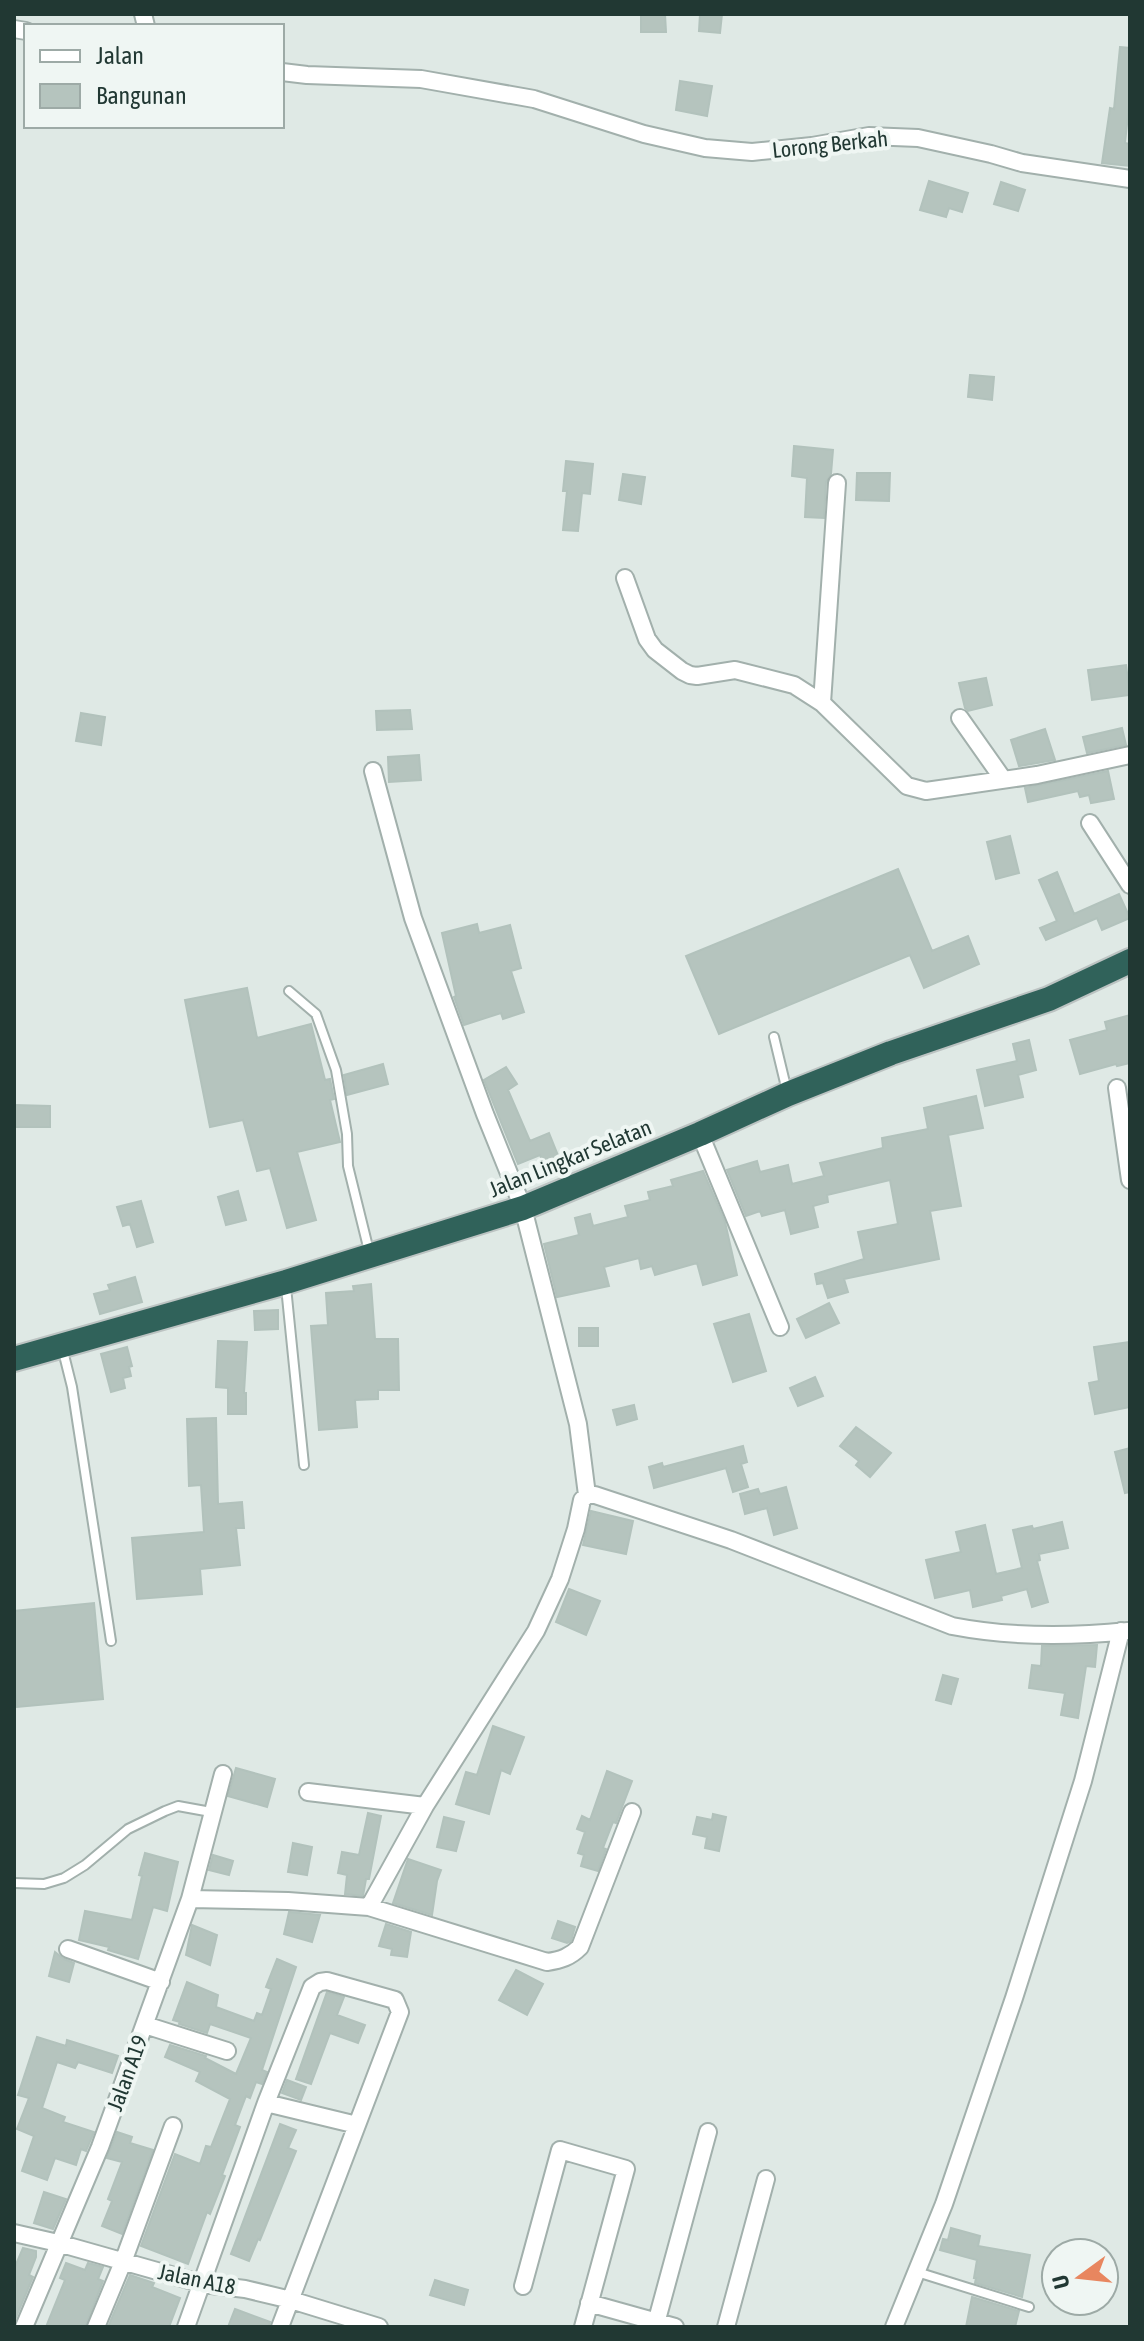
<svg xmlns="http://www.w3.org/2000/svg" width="1144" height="2341" viewBox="0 0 1144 2341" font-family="'Asap Condensed',sans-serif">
  <rect width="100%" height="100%" fill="#dfe9e5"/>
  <path fill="#b5c4be" stroke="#b2c2bc" stroke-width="2" d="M 641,14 L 665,14 L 666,32 L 641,32 Z
    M 700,14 L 722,14 L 720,33 L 699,31 Z
    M 1120,47 L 1130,48 L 1130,97 L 1125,143 L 1130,144 L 1130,166 L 1102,163 L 1110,108 L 1114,109 Z
    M 680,81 L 712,86 L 707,116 L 676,110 Z
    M 929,181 L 968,193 L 962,212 L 949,208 L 946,217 L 920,210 Z
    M 1001,182 L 1025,190 L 1018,211 L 994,204 Z
    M 970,375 L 994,377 L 992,400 L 968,397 Z
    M 794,446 L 833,450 L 831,474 L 826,482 L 824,518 L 805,517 L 807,478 L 792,476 Z
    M 566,461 L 593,464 L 590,494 L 582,493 L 578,531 L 563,530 L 567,491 L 563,491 Z
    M 857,473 L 890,473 L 889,501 L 856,500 Z
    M 623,474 L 645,477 L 641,504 L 619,500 Z
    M 1126,665 L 1130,695 L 1092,700 L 1088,670 Z
    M 986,678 L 992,705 L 968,711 L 965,708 L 959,683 Z
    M 410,710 L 412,729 L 377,730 L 376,711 Z
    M 81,713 L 105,717 L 101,745 L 76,741 Z
    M 1122,728 L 1126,745 L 1087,753 L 1083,737 Z
    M 1045,729 L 1055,760 L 1019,766 L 1011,740 Z
    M 419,755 L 421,780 L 389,782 L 388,757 Z
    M 1108,771 L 1114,799 L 1091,803 L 1089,795 L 1080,797 L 1078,791 L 1028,802 L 1025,788 Z
    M 1010,836 L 1019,873 L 996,879 L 987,842 Z
    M 898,869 L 932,951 L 968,936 L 979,964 L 924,988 L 910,955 L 719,1034 L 686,956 Z
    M 1057,872 L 1074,914 L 1119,894 L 1130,918 L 1102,930 L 1097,918 L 1046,940 L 1040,928 L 1057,921 L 1039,880 Z
    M 477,924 L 479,933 L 510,925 L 521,968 L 511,971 L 524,1012 L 503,1019 L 501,1013 L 464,1025 L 454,997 L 456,996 L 442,933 Z
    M 247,988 L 257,1038 L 311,1024 L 325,1080 L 330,1079 L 334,1099 L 330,1100 L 340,1142 L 297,1152 L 316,1220 L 287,1228 L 270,1168 L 257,1171 L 243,1120 L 210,1127 L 185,1000 Z
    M 1130,1015 L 1130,1063 L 1117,1066 L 1116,1064 L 1080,1074 L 1070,1040 L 1107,1030 L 1105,1022 Z
    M 1029,1040 L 1036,1070 L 1018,1075 L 1023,1097 L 985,1106 L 977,1070 L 1017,1061 L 1013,1044 Z
    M 383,1064 L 388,1084 L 347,1095 L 344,1075 Z
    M 506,1067 L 517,1084 L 508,1090 L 530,1141 L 549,1133 L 559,1158 L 544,1164 L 540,1155 L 518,1164 L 484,1080 Z
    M 976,1096 L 983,1128 L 948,1135 L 961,1206 L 930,1211 L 939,1259 L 844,1279 L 848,1292 L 828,1298 L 823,1283 L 817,1284 L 815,1274 L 864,1259 L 858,1232 L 898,1224 L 890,1180 L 827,1195 L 828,1202 L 813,1206 L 818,1227 L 791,1234 L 785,1210 L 762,1216 L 760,1211 L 746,1216 L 727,1170 L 757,1161 L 760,1172 L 788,1165 L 792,1184 L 824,1176 L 820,1163 L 883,1148 L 882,1138 L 928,1129 L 924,1108 Z
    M 14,1105 L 50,1106 L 50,1127 L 14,1127 Z
    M 703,1171 L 725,1222 L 737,1275 L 703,1285 L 697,1263 L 655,1275 L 652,1266 L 641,1269 L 639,1258 L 604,1267 L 609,1286 L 557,1297 L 544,1244 L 579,1235 L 575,1218 L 590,1214 L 593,1226 L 628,1217 L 625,1206 L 650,1200 L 648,1192 L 673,1186 L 671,1180 Z
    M 238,1191 L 246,1220 L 226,1225 L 218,1197 Z
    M 141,1201 L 153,1242 L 137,1247 L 130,1224 L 123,1226 L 117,1207 Z
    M 135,1277 L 142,1302 L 100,1314 L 94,1294 L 110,1290 L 108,1285 Z
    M 371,1284 L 375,1339 L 398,1339 L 399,1390 L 378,1390 L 378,1399 L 355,1400 L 357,1427 L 319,1430 L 311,1326 L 328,1325 L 326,1293 L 354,1291 L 353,1286 Z
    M 829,1303 L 839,1323 L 806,1338 L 797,1319 Z
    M 278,1310 L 278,1329 L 255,1330 L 254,1311 Z
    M 749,1314 L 766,1371 L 733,1382 L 714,1324 Z
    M 579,1328 L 598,1328 L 598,1346 L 579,1346 Z
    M 218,1341 L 247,1342 L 244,1393 L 246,1393 L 246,1414 L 228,1414 L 228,1388 L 216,1387 Z
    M 1130,1342 L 1130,1407 L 1095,1414 L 1089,1383 L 1099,1381 L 1094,1347 Z
    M 127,1347 L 132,1366 L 129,1367 L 131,1376 L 123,1378 L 125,1388 L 111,1392 L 101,1354 Z
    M 815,1377 L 823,1396 L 798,1406 L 790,1388 Z
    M 634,1405 L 637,1419 L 617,1425 L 613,1410 Z
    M 216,1418 L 218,1504 L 242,1502 L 244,1528 L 236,1528 L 240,1565 L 200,1569 L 202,1594 L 137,1599 L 132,1538 L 204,1532 L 201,1485 L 189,1486 L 187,1419 Z
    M 856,1427 L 891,1453 L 870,1477 L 856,1465 L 859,1461 L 840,1446 Z
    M 743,1446 L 747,1462 L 741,1464 L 748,1487 L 733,1492 L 726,1468 L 654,1488 L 649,1467 L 662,1463 L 663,1467 Z
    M 1130,1448 L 1130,1492 L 1125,1493 L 1115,1452 Z
    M 786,1487 L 797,1528 L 774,1535 L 767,1508 L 745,1514 L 740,1494 L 758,1489 L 760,1494 Z
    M 591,1511 L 633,1521 L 626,1554 L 583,1545 Z
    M 1062,1522 L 1068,1548 L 1039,1554 L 1040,1560 L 1037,1561 L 1048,1602 L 1032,1607 L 1027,1589 L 1001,1596 L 1002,1600 L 973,1607 L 970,1590 L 935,1598 L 926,1560 L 961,1552 L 956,1532 L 985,1525 L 996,1574 L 1022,1568 L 1013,1530 L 1032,1526 L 1033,1529 Z
    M 569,1589 L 600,1601 L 586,1635 L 556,1622 Z
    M 94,1603 L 103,1699 L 17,1707 L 14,1682 L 14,1611 Z
    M 1097,1645 L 1095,1667 L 1086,1666 L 1078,1718 L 1061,1715 L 1065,1693 L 1029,1688 L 1032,1665 L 1041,1666 L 1042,1646 Z
    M 943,1675 L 958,1679 L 951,1704 L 936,1700 Z
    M 493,1726 L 524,1737 L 510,1774 L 501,1770 L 489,1814 L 456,1804 L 466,1772 L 477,1775 Z
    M 236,1768 L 275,1779 L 267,1807 L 228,1796 Z
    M 607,1771 L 632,1781 L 616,1823 L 613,1822 L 603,1848 L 606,1849 L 598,1871 L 581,1866 L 584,1855 L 578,1853 L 585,1832 L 577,1829 L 582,1816 L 590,1820 Z
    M 368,1813 L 381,1816 L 369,1879 L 366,1879 L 363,1896 L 345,1894 L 347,1875 L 338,1873 L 342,1852 L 359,1855 Z
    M 713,1814 L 726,1817 L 719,1851 L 705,1848 L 707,1837 L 693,1834 L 697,1817 L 712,1820 Z
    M 444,1817 L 464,1822 L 456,1851 L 437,1847 Z
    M 293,1843 L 312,1847 L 307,1875 L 288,1872 Z
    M 145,1853 L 178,1862 L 167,1911 L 153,1907 L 138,1959 L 108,1950 L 109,1947 L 79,1940 L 85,1911 L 132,1920 L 142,1876 L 139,1875 Z
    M 213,1855 L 233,1861 L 229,1875 L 209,1870 Z
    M 408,1859 L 441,1870 L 437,1881 L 432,1915 L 393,1903 Z
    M 289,1912 L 320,1915 L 312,1942 L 284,1934 Z
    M 558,1921 L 575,1927 L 571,1941 L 567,1943 L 552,1938 Z
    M 386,1924 L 411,1932 L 407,1957 L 391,1955 L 392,1949 L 379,1946 Z
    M 192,1925 L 217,1935 L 210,1965 L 186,1955 Z
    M 55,1952 L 64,1959 L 74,1963 L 69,1982 L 49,1976 Z
    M 277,1959 L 296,1967 L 262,2070 L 267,2072 L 262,2084 L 256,2082 L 250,2098 L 246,2096 L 235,2125 L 240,2127 L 222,2175 L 225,2176 L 210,2214 L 207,2212 L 188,2264 L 141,2246 L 175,2154 L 200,2164 L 206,2146 L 211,2147 L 230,2099 L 196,2081 L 200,2072 L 165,2057 L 170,2045 L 206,2056 L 205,2058 L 236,2074 L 251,2038 L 210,2024 L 207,2033 L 179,2024 L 180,2022 L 173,2020 L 187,1982 L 218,1995 L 216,2007 L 254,2021 L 257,2013 L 262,2015 L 271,1989 L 266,1987 Z
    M 516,1970 L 543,1984 L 527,2015 L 499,2000 Z
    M 327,1992 L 344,1997 L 337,2015 L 365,2025 L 358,2043 L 330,2033 L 311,2084 L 296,2079 Z
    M 37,2037 L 66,2046 L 67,2040 L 118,2056 L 112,2073 L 78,2062 L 75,2068 L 57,2062 L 42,2108 L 65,2117 L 63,2122 L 94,2132 L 86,2151 L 81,2149 L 76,2165 L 55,2158 L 47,2180 L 22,2171 L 34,2136 L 17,2129 L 29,2098 L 18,2095 Z
    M 287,2080 L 306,2087 L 301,2100 L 282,2093 Z
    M 280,2124 L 296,2130 L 288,2148 L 296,2151 L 260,2240 L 258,2239 L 249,2261 L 231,2254 Z
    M 117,2132 L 132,2137 L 130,2143 L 153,2150 L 122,2234 L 102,2226 L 112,2201 L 108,2199 L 122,2162 L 107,2158 Z
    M 44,2192 L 66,2199 L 53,2229 L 34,2223 Z
    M 951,2228 L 980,2236 L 978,2246 L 1030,2255 L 1022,2297 L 975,2283 L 976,2278 L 974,2278 L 977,2260 L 940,2250 L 943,2239 L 948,2240 Z
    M 23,2248 L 36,2251 L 36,2257 L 29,2275 L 33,2277 L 14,2322 L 14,2269 Z
    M 66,2263 L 85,2270 L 88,2263 L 103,2267 L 98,2279 L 103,2281 L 85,2327 L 46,2327 L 65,2280 L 60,2278 Z
    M 130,2275 L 154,2283 L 152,2287 L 180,2298 L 169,2327 L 108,2327 Z
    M 435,2280 L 468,2290 L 464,2305 L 430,2295 Z
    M 972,2297 L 1019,2311 L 1015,2327 L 966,2327 Z
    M 235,2309 L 270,2322 L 269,2327 L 228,2327 Z"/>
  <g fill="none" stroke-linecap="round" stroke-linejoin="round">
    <g stroke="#a2b0ac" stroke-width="12">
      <path id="lane" d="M 289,991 L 316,1014 L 336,1070 L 347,1134 L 348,1166 L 370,1255
        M 774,1037 L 787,1091
        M 286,1287 L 304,1465
        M 62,1347 L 72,1387 L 111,1641
        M 14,1883 L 44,1884 L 64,1878 L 85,1865 L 128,1829 L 165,1811 L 178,1806 L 211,1812
        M 917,2272 L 1029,2307"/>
    </g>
    <g stroke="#a2b0ac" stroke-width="20">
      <path id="street" d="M 143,14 L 146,26
        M 14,29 L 26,31
        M 282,72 L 307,75 L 421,79 L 534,99 L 644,134 L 705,148 L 752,152 L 812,146 L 869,136 L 918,138 L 991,154 L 1022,163 L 1130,179
        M 625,578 L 647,639 L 655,650 L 682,671 L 690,675 L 697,676 L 735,670 L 794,685 L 822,703 L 907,786 L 926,791 L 1037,775 L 1130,755
        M 822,703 L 837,483
        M 960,718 L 1003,779
        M 1090,823 L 1130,885
        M 1117,1088 L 1130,1180
        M 700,1134 L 780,1327
        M 587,1495 L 595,1495 L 731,1540 L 952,1626 C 1009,1637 1070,1637 1128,1631
        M 308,1792 L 425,1806 L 536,1631 L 560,1579 L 576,1529 L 582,1500 L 587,1495 L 578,1424 L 523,1208 L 485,1114 L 413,918 L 373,771
        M 190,1899 L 288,1901 L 369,1907 L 547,1962 C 561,1960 570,1957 580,1947 L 632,1812
        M 369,1907 L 425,1806
        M 68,1949 L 161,1982
        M 145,2025 L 227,2051
        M 266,2103 L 357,2125
        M 14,2233 L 58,2243 L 203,2284 L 245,2289 L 291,2300 L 379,2327
        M 523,2286 L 560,2150 L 626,2169 L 583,2327
        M 589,2303 L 675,2327
        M 24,2327 L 100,2147 L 190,1899 L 223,1774
        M 96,2327 L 123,2262 L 173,2126
        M 186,2327 L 266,2103 L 312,1987 L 320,1982 L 327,1981 L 395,2000 L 400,2012 L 280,2327
        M 655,2327 L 708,2132
        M 726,2327 L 766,2179
        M 894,2327 L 944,2204 L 1014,1998 L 1083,1781 L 1121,1631"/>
    </g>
    <g stroke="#bcc3c2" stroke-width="28">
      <path id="highway" d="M 14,1359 L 286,1282 L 523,1208 L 700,1134 L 788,1094 L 891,1053 L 1049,999 L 1130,961"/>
    </g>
    <use href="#lane" stroke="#fff" stroke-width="8"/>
    <use href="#street" stroke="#fff" stroke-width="16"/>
    <use href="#highway" stroke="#30625a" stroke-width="24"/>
  </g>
  <g text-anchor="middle" stroke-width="8" stroke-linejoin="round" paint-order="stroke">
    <g font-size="22" fill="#213833" stroke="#eff6f3">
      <text transform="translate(830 144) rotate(-6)" y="8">Lorong Berkah</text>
      <text transform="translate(570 1158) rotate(-22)" y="8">Jalan Lingkar Selatan</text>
      <text transform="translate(127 2073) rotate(-70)" y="8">Jalan A19</text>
      <text transform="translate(197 2279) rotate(12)" y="8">Jalan A18</text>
    </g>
  </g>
  <rect width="1144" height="2341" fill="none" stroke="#213833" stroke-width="32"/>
  <rect x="24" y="24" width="260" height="104" fill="#eff6f3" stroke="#9daaa6" stroke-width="2"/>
  <rect x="40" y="50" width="40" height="12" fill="#ffffff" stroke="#9daaa6" stroke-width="2"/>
  <text x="96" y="64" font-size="24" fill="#213833">Jalan</text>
  <rect x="40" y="84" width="40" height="24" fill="#b5c4be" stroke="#9daaa6" stroke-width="2"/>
  <text x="96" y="104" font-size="24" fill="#213833">Bangunan</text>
  <g transform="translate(1080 2277) rotate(255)"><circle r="38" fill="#eff6f3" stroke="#9daaa6" stroke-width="2"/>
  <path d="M0-6L14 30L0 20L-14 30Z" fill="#e8865f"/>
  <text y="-12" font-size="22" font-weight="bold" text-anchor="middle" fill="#213833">U</text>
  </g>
</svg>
